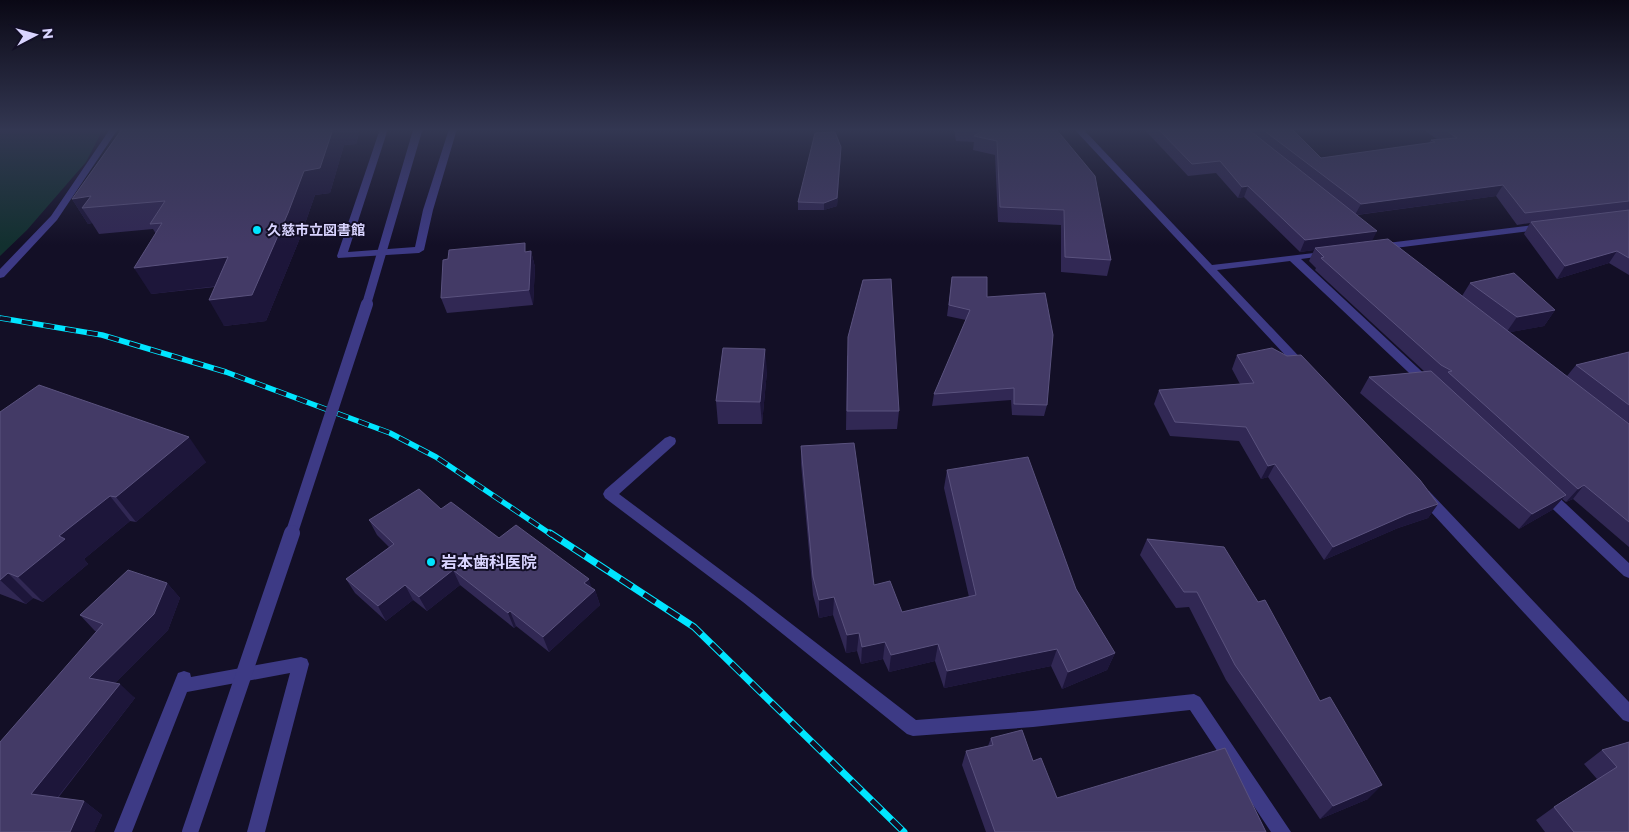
<svg xmlns="http://www.w3.org/2000/svg" width="1629" height="832" viewBox="0 0 1629 832" font-family="Montserrat,'Noto Sans JP',sans-serif">
  <rect width="100%" height="100%" fill="#130f26"/>
  <path fill="#12302f" d="M 0,129 L 103,129 L 86,162 L 27,230 L 0,256 Z"/>
  <g fill="none" stroke-linecap="round" stroke-linejoin="round">
    <path fill="#3d3a85" fill-rule="evenodd" d="M 110,129 L 118,129 L 57,220 L 4,277 L 0,278 L 0,269 L 51,216 Z
      M 380,129 L 388,129 L 348,252 L 415,247 L 423,210 L 449,129 L 457,129 L 433,210 L 424,250 L 419,253 L 338,258 L 337,256 Z
      M 1074,129 L 1083,129 L 1212,265 L 1331,251 L 1331,255 L 1301,259 L 1432,381 L 1434,384 L 1432,387 L 1424,387 L 1290,261 L 1217,270 L 1310,368 L 1308,371 L 1300,371 Z
      M 1542,224 L 1545,225 L 1545,229 L 1379,250 L 1374,247 L 1379,244 Z
      M 670,436 L 675,438 L 676,441 L 675,444 L 619,494 L 753,594 L 916,720 L 1033,711 L 1194,694 L 1200,697 L 1291,832 L 1271,832 L 1190,710 L 1033,727 L 913,736 L 907,734 L 743,602 L 605,498 L 603,494 L 605,490 L 665,438 Z
      M 1545,488 L 1550,489 L 1629,563 L 1629,578 L 1624,576 L 1540,497 L 1538,493 L 1540,489 Z
      M 1424,490 L 1429,491 L 1629,702 L 1629,722 L 1623,720 L 1419,499 L 1417,495 L 1419,491 Z
      M 301,657 L 307,659 L 309,664 L 265,832 L 247,832 L 290,673 L 187,692 L 132,832 L 114,832 L 178,673 L 184,671 L 190,673 L 191,677 Z"/>
    <g stroke="#00e5ff" stroke-width="5.5">
      <path id="rail-far1" d="M 0,318 L 102,335 L 226,372 L 390,433 L 436,457 L 552,535"/>
    </g>
    <g stroke="#00e5ff" stroke-width="7">
      <path id="rail" d="M 550,533 L 694,627 L 904,832"/>
    </g>
    <use href="#rail-far1" stroke="#130f26" stroke-width="4" stroke-dasharray="11" stroke-linecap="butt"/>
    <use href="#rail" stroke="#130f26" stroke-width="5" stroke-dasharray="14" stroke-linecap="butt"/>
    <path stroke="#3d3a85" stroke-width="9" d="M 366,306 L 418,129"/>
    <path stroke="#3d3a85" stroke-width="12" d="M 291,535 L 367,304"/>
    <path stroke="#3d3a85" stroke-width="16" d="M 190,832 L 292,533"/>
  </g>
  <path fill="#312854" d="M 122,129 L 360,129 L 356,144 L 344,145 L 330,193 L 315,195 L 300,238 L 266,321 L 224,326 L 215,287 L 151,294 L 156,234 L 153,229 L 99,234 L 92,223 L 88,224 L 72,199 Z
    M 954,129 L 1056,129 L 1111,260 L 1107,276 L 1061,272 L 1061,225 L 998,222 L 995,155 L 973,150 L 974,142 L 956,141 Z
    M 1144,129 L 1292,129 L 1321,158 L 1429,143 L 1431,140 L 1437,139 L 1422,129 L 1629,129 L 1629,275 L 1609,263 L 1557,279 L 1524,234 L 1530,223 L 1517,225 L 1496,196 L 1357,215 L 1372,241 L 1462,296 L 1470,283 L 1555,310 L 1544,326 L 1510,332 L 1567,376 L 1576,365 L 1629,352 L 1629,547 L 1573,499 L 1566,502 L 1562,499 L 1552,510 L 1519,529 L 1360,393 L 1369,377 L 1425,372 L 1315,270 L 1316,268 L 1309,261 L 1314,250 L 1300,252 L 1244,197 L 1238,198 L 1216,173 L 1188,176 Z
    M 841,154 L 837,206 L 824,210 L 798,210 L 798,202 Z
    M 531,251 L 535,267 L 533,305 L 447,313 L 441,298 L 528,252 Z
    M 952,277 L 987,297 L 1047,405 L 1044,416 L 1012,415 L 1011,400 L 932,406 L 934,394 L 966,320 L 947,316 Z
    M 847,355 L 899,411 L 897,429 L 846,430 Z
    M 1237,355 L 1438,504 L 1428,518 L 1398,528 L 1324,560 L 1268,477 L 1261,479 L 1239,441 L 1170,436 L 1154,404 L 1159,390 L 1240,384 L 1232,369 Z
    M 767,371 L 762,424 L 718,424 L 716,401 Z
    M 0,412 L 206,462 L 136,522 L 130,521 L 84,559 L 88,564 L 43,602 L 33,598 L 26,604 L 0,594 Z
    M 801,446 L 874,585 L 902,612 L 969,597 L 944,488 L 947,470 L 1076,589 L 1115,653 L 1107,670 L 1062,689 L 1051,666 L 944,688 L 935,661 L 889,672 L 883,659 L 861,664 L 857,651 L 846,653 L 833,615 L 819,618 L 813,595 L 801,464 Z
    M 441,509 L 499,538 L 592,588 L 595,590 L 600,605 L 549,652 L 516,626 L 514,628 L 460,585 L 427,611 L 413,600 L 386,621 L 355,593 L 346,579 L 389,547 L 377,535 L 369,520 Z
    M 1147,539 L 1224,547 L 1368,799 L 1320,819 L 1226,680 L 1189,607 L 1176,608 L 1140,555 Z
    M 167,583 L 180,598 L 168,630 L 115,683 L 135,698 L 58,798 L 84,801 L 102,815 L 94,832 L 0,832 L 96,631 L 95,631 L 80,615 Z
    M 991,738 L 1033,761 L 1057,798 L 1266,832 L 986,832 L 962,765 L 966,751 L 988,746 Z
    M 1629,742 L 1629,832 L 1545,832 L 1536,820 L 1554,807 L 1597,779 L 1584,764 L 1602,750 Z"/>
  <path fill="#1d163a" d="M 333,129 L 360,129 L 356,144 L 344,145 L 330,193 L 315,195 L 300,238 L 266,321 L 224,326 L 209,300 L 304,171 Z
    M 841,147 L 837,206 L 824,210 L 824,203 Z
    M 1503,185 L 1496,196 L 1355,215 L 1361,204 Z
    M 1248,186 L 1244,197 L 1238,198 L 1242,187 Z
    M 91,196 L 82,208 L 92,223 L 88,224 L 72,199 Z
    M 1377,231 L 1371,243 L 1315,248 L 1314,250 L 1300,252 L 1305,240 Z
    M 531,251 L 535,267 L 533,305 L 529,290 Z
    M 1617,251 L 1609,263 L 1557,279 L 1565,266 Z
    M 228,257 L 242,283 L 151,294 L 134,268 Z
    M 1555,310 L 1544,326 L 1506,333 L 1517,317 Z
    M 765,349 L 767,371 L 762,424 L 760,402 Z
    M 189,437 L 206,462 L 136,522 L 116,497 Z
    M 1275,464 L 1268,477 L 1261,479 L 1268,466 Z
    M 1584,485 L 1573,499 L 1566,502 L 1578,489 Z
    M 1566,495 L 1552,510 L 1519,529 L 1532,514 Z
    M 110,496 L 130,521 L 84,559 L 88,564 L 43,602 L 18,577 L 59,536 Z
    M 1438,504 L 1428,518 L 1398,528 L 1324,560 L 1333,547 L 1408,514 Z
    M 453,570 L 460,585 L 427,611 L 419,597 Z
    M 8,573 L 33,598 L 26,604 L 0,580 Z
    M 589,579 L 593,593 L 595,590 L 600,605 L 549,652 L 543,637 L 584,583 Z
    M 167,583 L 180,598 L 168,630 L 105,693 L 89,678 Z
    M 405,585 L 413,600 L 386,621 L 378,606 Z
    M 834,597 L 833,615 L 819,618 L 819,600 Z
    M 510,611 L 516,626 L 514,628 L 508,613 Z
    M 859,633 L 857,651 L 846,653 L 847,635 Z
    M 885,642 L 883,659 L 861,664 L 862,647 Z
    M 938,644 L 935,661 L 889,672 L 891,655 Z
    M 1057,649 L 1051,666 L 944,688 L 947,671 Z
    M 1115,653 L 1107,670 L 1062,689 L 1068,672 Z
    M 120,684 L 135,698 L 50,807 L 31,794 Z
    M 1382,785 L 1368,799 L 1320,819 L 1333,806 Z
    M 84,801 L 102,815 L 94,832 L 70,832 Z"/>
  <path fill="#433a66" stroke="#5a527e" d="M 122,129 L 333,129 L 320,168 L 304,171 L 288,213 L 252,295 L 209,300 L 228,257 L 134,268 L 162,223 L 150,224 L 165,201 L 82,208 L 91,196 L 72,199 Z
    M 984,129 L 1056,129 L 1095,176 L 1111,260 L 1065,257 L 1064,210 L 1000,207 L 997,141 L 974,136 L 985,129 Z
    M 1158,129 L 1248,129 L 1377,231 L 1305,240 L 1248,186 L 1242,187 L 1220,161 L 1192,164 Z
    M 1262,129 L 1292,129 L 1321,158 L 1435,142 L 1431,140 L 1457,138 L 1444,129 L 1629,129 L 1629,201 L 1525,213 L 1503,185 L 1361,204 Z
    M 835,132 L 841,147 L 837,198 L 824,203 L 798,202 L 815,133 Z
    M 1629,210 L 1629,258 L 1617,251 L 1565,266 L 1531,222 Z
    M 1388,239 L 1629,424 L 1629,522 L 1584,485 L 1578,489 L 1448,372 L 1452,371 L 1441,365 L 1321,258 L 1324,257 L 1315,248 Z
    M 525,243 L 525,252 L 531,251 L 529,290 L 441,298 L 443,260 L 448,259 L 449,250 Z
    M 1514,273 L 1555,310 L 1517,317 L 1470,283 Z
    M 952,277 L 987,277 L 987,297 L 1045,293 L 1053,335 L 1047,405 L 1014,404 L 1014,388 L 934,394 L 970,310 L 949,305 Z
    M 891,279 L 899,411 L 847,411 L 848,337 L 863,280 Z
    M 723,348 L 765,349 L 760,402 L 716,401 Z
    M 1272,348 L 1287,356 L 1301,355 L 1420,480 L 1438,504 L 1408,514 L 1333,547 L 1275,464 L 1268,466 L 1246,427 L 1175,422 L 1159,390 L 1254,383 L 1237,355 Z
    M 1629,352 L 1629,405 L 1576,365 Z
    M 1431,371 L 1566,495 L 1532,514 L 1369,377 Z
    M 39,385 L 189,437 L 116,497 L 110,496 L 59,536 L 65,539 L 18,577 L 8,573 L 0,580 L 0,412 Z
    M 854,443 L 874,585 L 890,581 L 902,612 L 976,595 L 947,470 L 1028,457 L 1076,589 L 1115,653 L 1068,672 L 1057,649 L 947,671 L 938,644 L 891,655 L 885,642 L 862,647 L 859,633 L 847,635 L 834,597 L 819,600 L 813,577 L 801,446 Z
    M 419,489 L 441,509 L 451,502 L 499,538 L 516,525 L 589,579 L 584,583 L 595,590 L 543,637 L 510,611 L 508,613 L 453,570 L 419,597 L 405,585 L 378,606 L 346,579 L 394,544 L 369,520 Z
    M 1147,539 L 1224,547 L 1258,602 L 1265,600 L 1320,701 L 1330,697 L 1382,785 L 1333,806 L 1235,665 L 1197,592 L 1184,592 Z
    M 128,570 L 167,583 L 154,614 L 89,678 L 120,684 L 31,794 L 84,801 L 70,832 L 0,832 L 0,742 L 103,624 L 80,615 Z
    M 1022,730 L 1033,761 L 1041,758 L 1057,798 L 1225,748 L 1266,832 L 995,832 L 966,751 L 993,745 L 991,738 Z
    M 1629,742 L 1629,832 L 1574,832 L 1554,807 L 1617,767 L 1602,750 Z"/>
  <linearGradient id="sky" x2="0" y2="1"><stop stop-color="#0a0815"/><stop offset="0.53" stop-color="#333752"/><stop offset="1" stop-color="#333752" stop-opacity="0"/></linearGradient>
  <rect width="1629" height="245" fill="url(#sky)"/>
  <g fill="#00e5ff" stroke="#130f26" stroke-width="2">
    <circle cx="257" cy="230" r="5"/>
    <circle cx="431" cy="562" r="5"/>
  </g>
  <g text-anchor="middle" stroke-width="4" stroke-linejoin="round" paint-order="stroke">
    <g font-size="14" font-weight="bold" fill="#d9d4ff" stroke="#130f26" text-anchor="start">
      <text x="267" y="235">久慈市立図書館</text>
    </g>
    <g font-size="16" font-weight="bold" fill="#d9d4ff" stroke="#130f26" text-anchor="start">
      <text x="441" y="568">岩本歯科医院</text>
    </g>
  </g>
  <g transform="translate(35 35) rotate(84)" stroke="#130f26" stroke-width="4" paint-order="stroke">
  <path d="M0-4L9 19L0 12L-9 19Z" fill="#d9d4ff"/>
  <text y="-8" font-size="14" font-weight="bold" text-anchor="middle" fill="#d9d4ff">N</text>
  </g>
</svg>
